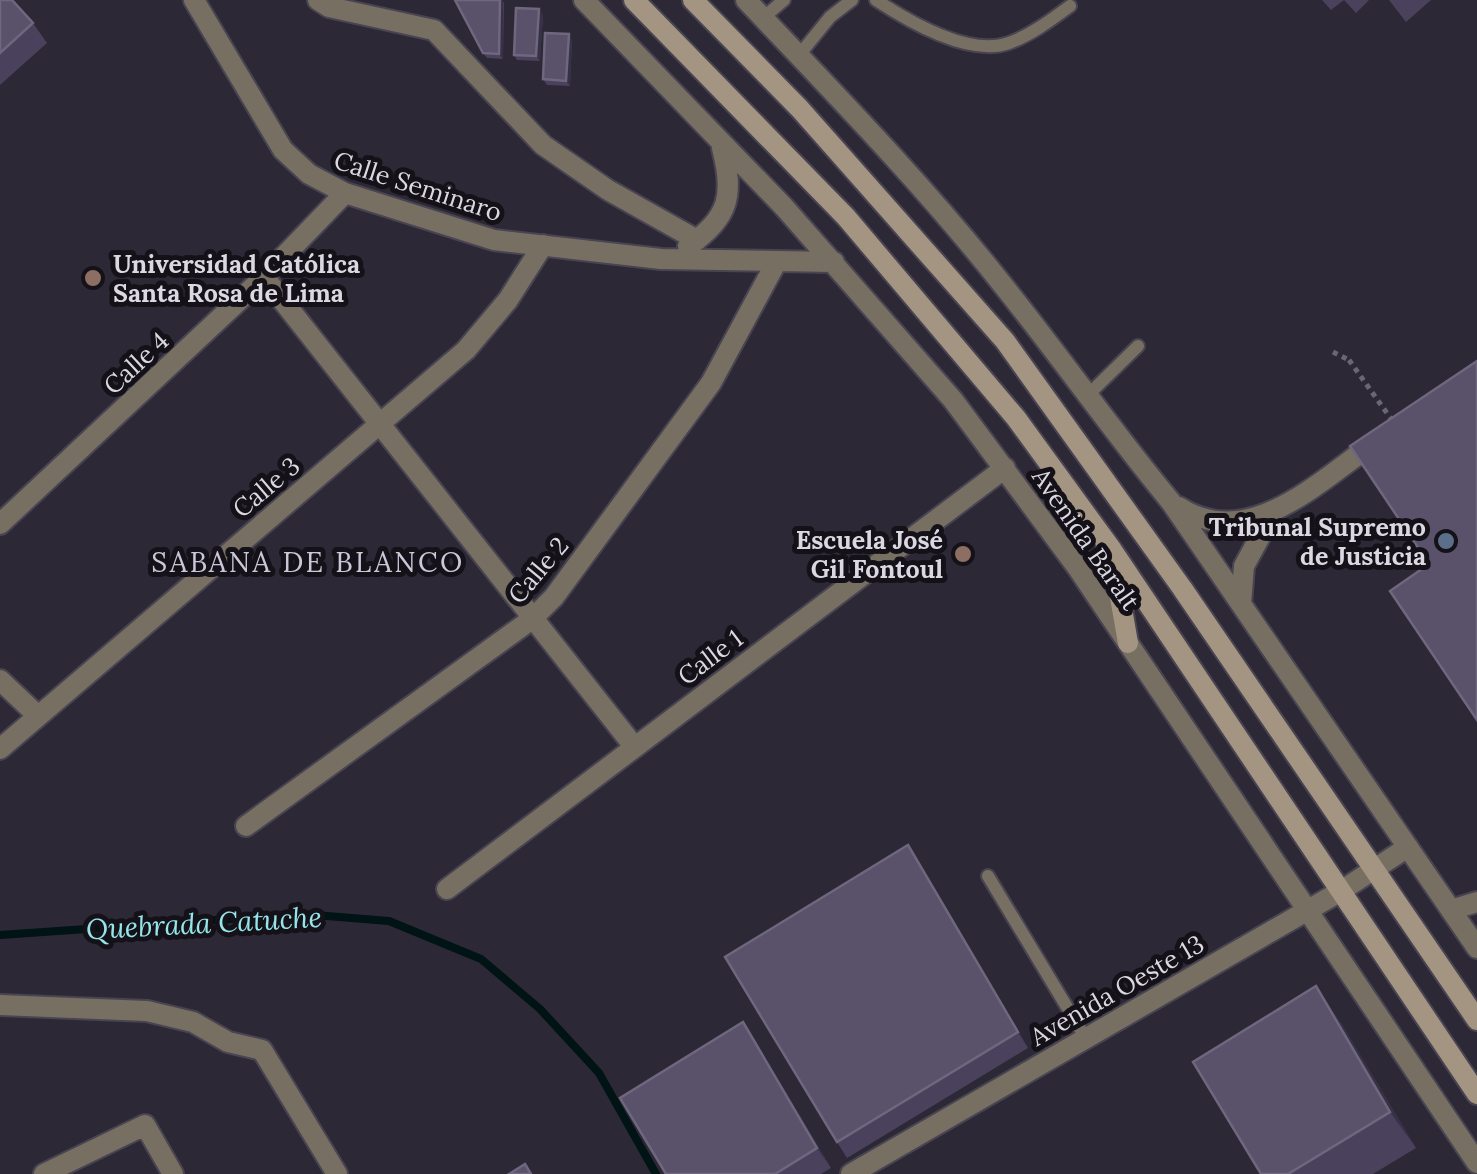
<svg xmlns="http://www.w3.org/2000/svg" width="1477" height="1174" viewBox="0 0 1477 1174" font-family="Lora,serif">
  <rect width="100%" height="100%" fill="#2c2835"/>
  <g fill="none" stroke-linecap="round" stroke-linejoin="round">
    <path stroke="#001315" stroke-width="8" d="M 0,935 L 302,914 L 389,921 L 481,959 L 540,1009 L 599,1073 L 656,1174"/>
    <g stroke="#484451" stroke-width="16">
      <path id="service" d="M 876,0 C 908,21 969,57 1009,43 C 1031,35 1051,20 1070,6
        M 763,18 L 784,0
        M 800,54 L 830,17 L 852,0
        M 1086,397 L 1138,346
        M 988,876 L 1085,1037"/>
    </g>
    <g stroke="#484451" stroke-width="24">
      <path id="pedestrian" d="M 1451,910 L 1477,902"/>
    </g>
    <g stroke="#484451" stroke-width="24">
      <path id="minor" d="M 194,0 L 283,150 L 309,174 L 345,193 L 494,240 L 661,259 L 834,262
        M 318,0 L 329,7 L 434,30 L 543,145 L 608,190 L 697,240
        M 584,0 L 784,207 L 953,400 L 1077,567 L 1477,1163
        M 746,0 C 834,93 923,184 1002,284 C 1060,356 1112,431 1171,502 L 1477,948
        M 688,246 C 730,218 734,194 722,148
        M 264,277 L 633,745
        M 1179,507 C 1249,553 1320,480 1377,441
        M 0,524 L 264,277 L 345,193
        M 1241,604 L 1244,566 L 1274,511
        M 0,680 L 37,715
        M 0,749 L 466,350 L 508,300 L 543,245
        M 246,826 L 532,619 L 554,597 L 711,383 L 777,261
        M 447,889 L 1005,468
        M 0,1005 L 147,1011 L 193,1022 L 228,1042 L 262,1050 L 337,1174
        M 44,1174 L 145,1125 L 173,1174
        M 851,1174 L 1341,891 L 1408,847"/>
    </g>
    <g stroke="#484451" stroke-width="24">
      <path id="secondary" d="M 634,0 L 846,217 L 1016,418 L 1112,550 L 1477,1094
        M 693,0 L 800,109 L 1005,341 L 1182,588 L 1477,1020
        M 1113,557 L 1128,643"/>
    </g>
    <path stroke="#6b6772" stroke-width="5" stroke-dasharray="5 5" stroke-linecap="butt" d="M 1333,352 L 1349,360"/>
    <use href="#service" stroke="#786f63" stroke-width="12"/>
    <use href="#pedestrian" stroke="#786f63" stroke-width="20"/>
    <use href="#minor" stroke="#786f63" stroke-width="20"/>
    <use href="#secondary" stroke="#a49582" stroke-width="20"/>
    <path stroke="#6b6772" stroke-width="5" stroke-dasharray="5 5" stroke-linecap="butt" d="M 1349,360 L 1394,423"/>
  </g>
  <path fill="#4a425d" d="M 0,0 L 33,23 L 47,43 L 0,85 Z
    M 1322,0 L 1369,0 L 1356,13 L 1344,0 L 1331,10 Z
    M 1389,0 L 1431,0 L 1406,22 Z
    M 504,1 L 503,59 L 487,58 L 483,53 Z
    M 543,15 L 540,61 L 517,60 L 514,55 Z
    M 572,39 L 570,86 L 547,85 L 543,79 Z
    M 918,861 L 1028,1048 L 847,1158 L 837,1142 Z
    M 743,1022 L 756,1042 L 831,1168 L 821,1174 L 666,1174 Z
    M 1341,1023 L 1416,1148 L 1373,1174 L 1261,1174 Z"/>
  <path fill="#373147" d="M 500,0 L 503,0 L 503,59 L 499,54 Z
    M 539,9 L 543,15 L 540,61 L 536,56 Z
    M 569,34 L 572,39 L 570,86 L 566,81 Z
    M 908,845 L 918,861 L 1028,1048 L 1018,1032 Z
    M 1316,986 L 1341,1023 L 1416,1148 L 1390,1112 Z
    M 743,1022 L 756,1042 L 831,1168 L 817,1148 Z"/>
  <path fill="#5a526b" stroke="#6e677e" stroke-width="2.5" d="M 0,0 L 12,0 L 33,23 L 0,53 Z
    M 455,0 L 500,0 L 499,54 L 483,53 Z
    M 516,8 L 539,9 L 536,56 L 514,55 Z
    M 545,33 L 569,34 L 566,81 L 543,79 Z
    M 1477,361 L 1477,720 L 1390,591 L 1429,564 L 1350,446 Z
    M 908,845 L 1018,1032 L 837,1142 L 725,957 Z
    M 1316,986 L 1390,1112 L 1288,1174 L 1261,1174 L 1193,1062 Z
    M 743,1022 L 817,1148 L 775,1174 L 666,1174 L 620,1098 Z
    M 525,1164 L 531,1174 L 509,1174 Z"/>
  <g fill="#8d6e63" stroke="#141218" stroke-width="4">
    <circle cx="93" cy="278" r="10"/>
    <circle cx="963" cy="554" r="10"/>
  </g>
  <circle fill="#5c6f8a" stroke="#141218" stroke-width="4" cx="1446" cy="541" r="10"/>
  <g text-anchor="middle" stroke-width="10" stroke-linejoin="round" paint-order="stroke">
    <g font-size="25" fill="#dbd8e1" stroke="#141218">
      <text transform="translate(418 186) rotate(18)" y="9">Calle Seminaro</text>
      <text transform="translate(136 363) rotate(-43)" y="9">Calle 4</text>
      <text transform="translate(266 487) rotate(-40)" y="9">Calle 3</text>
      <text transform="translate(1086 539) rotate(55)" y="9">Avenida Baralt</text>
      <text transform="translate(538 570) rotate(-50)" y="9">Calle 2</text>
      <text transform="translate(710 657) rotate(-37)" y="9">Calle 1</text>
      <text transform="translate(1117 990) rotate(-30)" y="9">Avenida Oeste 13</text>
    </g>
    <g font-size="25" font-weight="bold" fill="#dbd8e1" stroke="#141218" text-anchor="end">
      <text x="113" y="273" text-anchor="start">Universidad Católica<tspan x="113" dy="29">Santa Rosa de Lima</tspan></text>
      <text x="1426" y="536">Tribunal Supremo<tspan x="1426" dy="29">de Justicia</tspan></text>
      <text x="943" y="549">Escuela José<tspan x="943" dy="29">Gil Fontoul</tspan></text>
    </g>
    <g font-size="28" letter-spacing="2.5" fill="#cbc7d8" stroke="#141218">
      <text x="308" y="572">SABANA DE BLANCO</text>
    </g>
    <g font-size="28" font-style="italic" fill="#95e5eb" stroke="#141218">
      <text transform="translate(204 923) rotate(-3)" y="10">Quebrada Catuche</text>
    </g>
  </g>
</svg>
